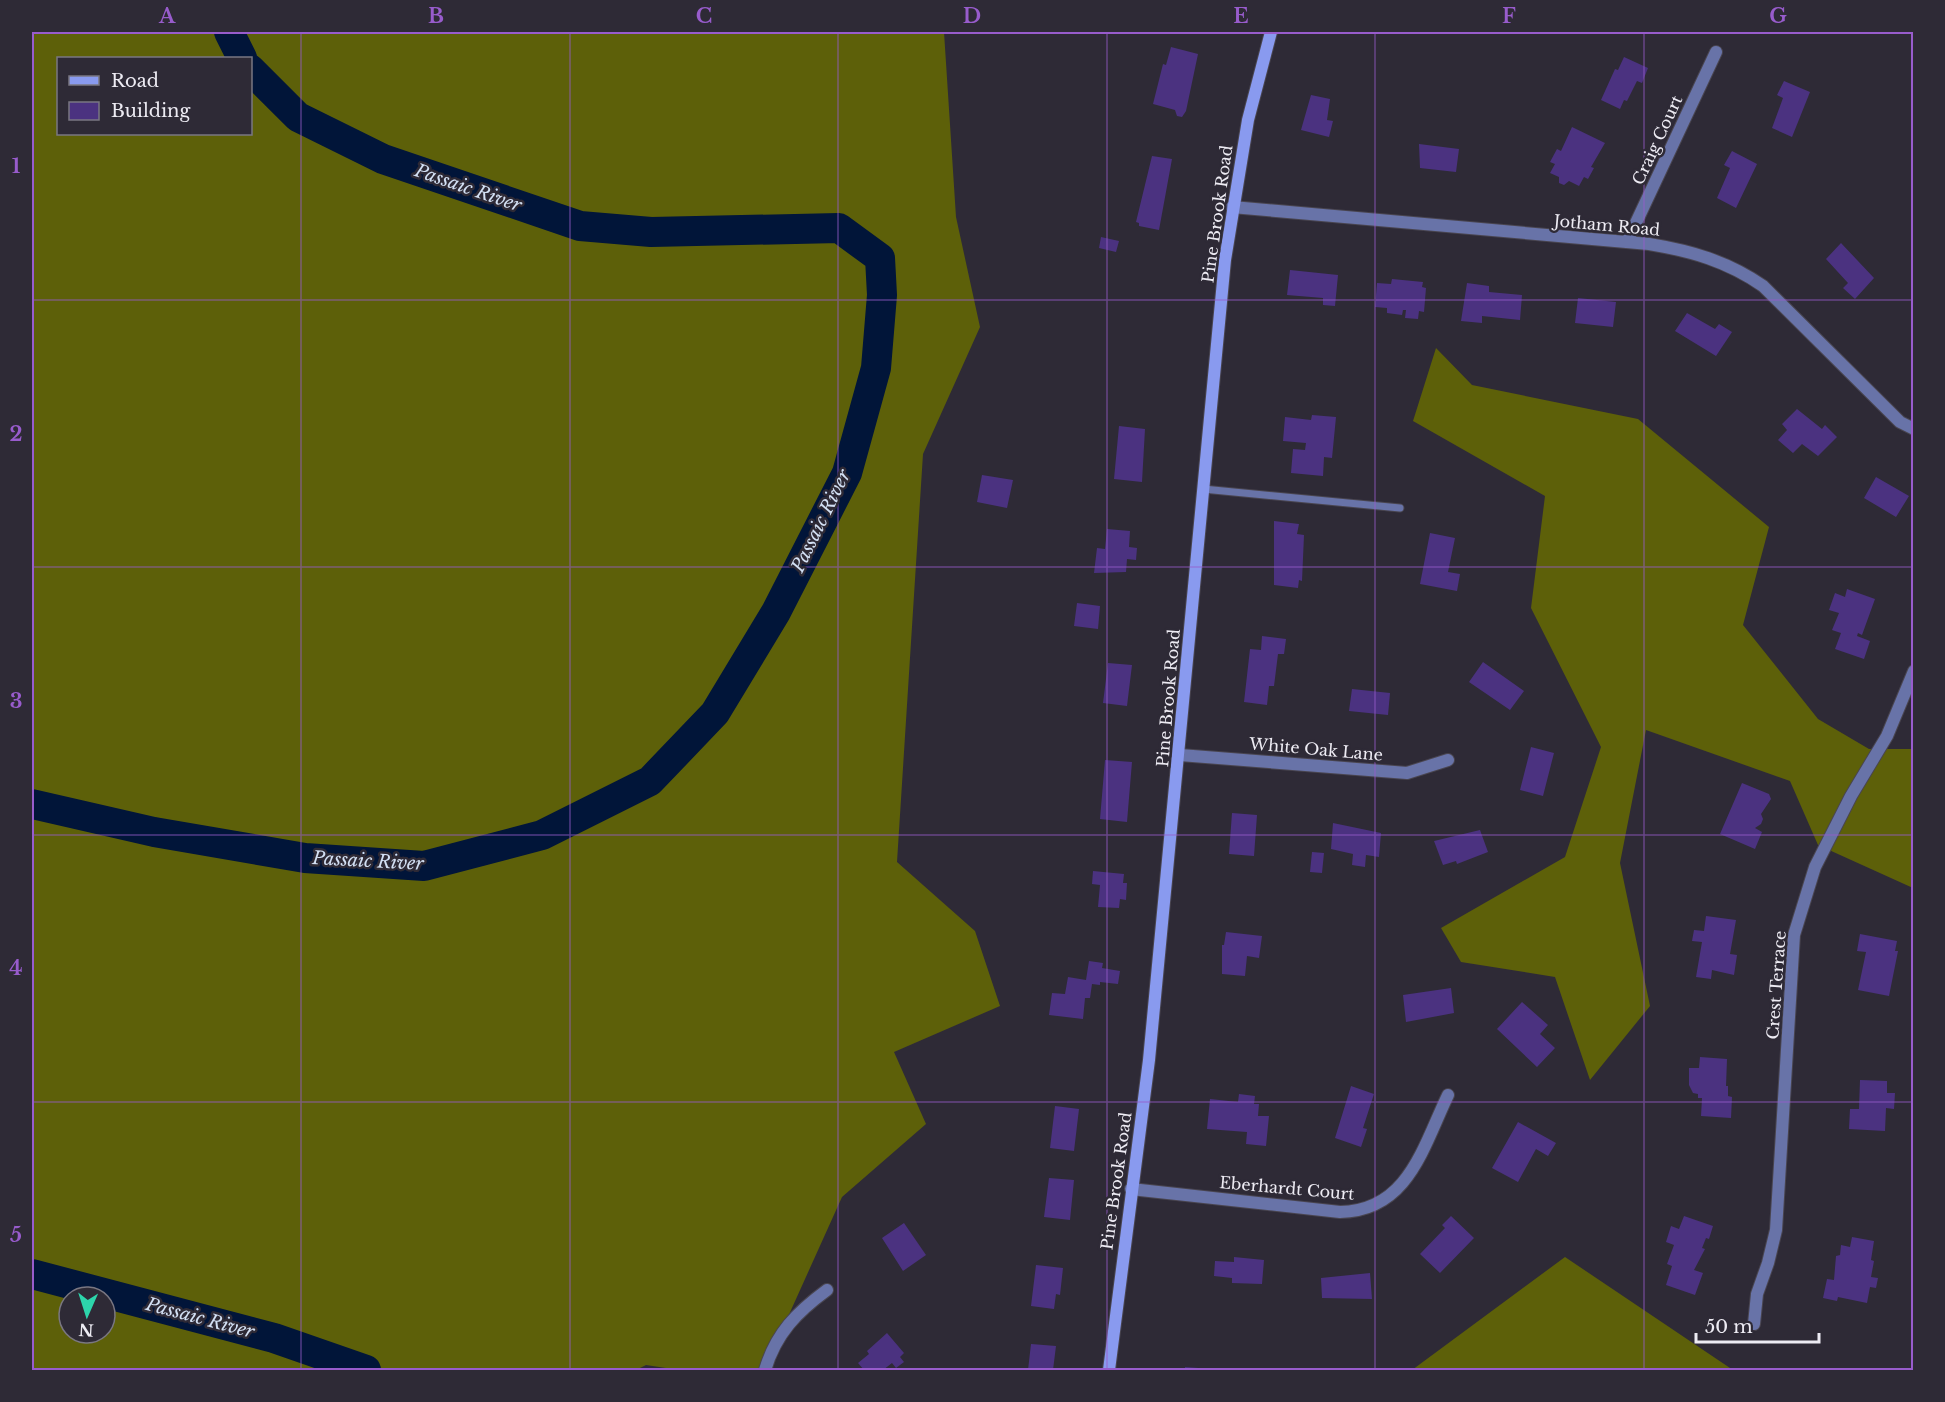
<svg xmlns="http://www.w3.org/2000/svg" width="1945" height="1402" viewBox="0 0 1945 1402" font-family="'Libre Baskerville',serif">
  <rect width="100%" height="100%" fill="#2e2a36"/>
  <path fill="#5d6009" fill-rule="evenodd" d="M 32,32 L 944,32 L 956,217 L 980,327 L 923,454 L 897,862 L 975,931 L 1000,1006 L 894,1052 L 926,1124 L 842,1197 L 764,1370 L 679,1370 L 646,1365 L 636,1370 L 32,1370 ZM 58,58 L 250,58 L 250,134 L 58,134 ZM 69,1297 L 105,1297 L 105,1333 L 69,1333 Z
    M 1436,348 L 1472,385 L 1638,419 L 1769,527 L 1743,625 L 1818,719 L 1869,749 L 1913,749 L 1913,888 L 1818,845 L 1790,781 L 1646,730 L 1620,863 L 1650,1006 L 1590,1080 L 1555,977 L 1461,962 L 1441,928 L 1565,857 L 1601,747 L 1531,608 L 1545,496 L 1413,421 Z
    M 1565,1257 L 1733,1370 L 1412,1370 Z"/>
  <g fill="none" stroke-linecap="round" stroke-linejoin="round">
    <path stroke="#011539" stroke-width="30" d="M 229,32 L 242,58
      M 32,804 L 154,832 L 305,858 L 424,866 L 542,835 L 650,781 L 715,713 L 776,612 L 847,473 L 876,368 L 882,295 L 880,258 L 839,228 L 651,232 L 580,226 L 383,159 L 298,117 L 250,69
      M 32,1274 L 274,1338 L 366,1370"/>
  </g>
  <path fill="#4b3280" d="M 1171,47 L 1198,54 L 1186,111 L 1182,117 L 1177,116 L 1175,110 L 1153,104 L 1163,64 L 1166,65 Z
    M 1624,57 L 1648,68 L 1642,83 L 1637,81 L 1627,101 L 1624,100 L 1620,109 L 1601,100 L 1615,69 L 1618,70 Z
    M 1784,81 L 1810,92 L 1792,137 L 1772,128 L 1783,98 L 1777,95 Z
    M 1311,95 L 1330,99 L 1327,120 L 1333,121 L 1329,137 L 1301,130 Z
    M 1572,127 L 1605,143 L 1591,167 L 1594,168 L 1588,179 L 1584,177 L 1579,186 L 1569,181 L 1564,185 L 1559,183 L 1559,177 L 1550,173 L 1555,164 L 1550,162 L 1557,149 L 1561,151 Z
    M 1419,144 L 1459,149 L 1456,172 L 1420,168 Z
    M 1732,151 L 1757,164 L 1736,208 L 1717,198 L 1730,168 L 1724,165 Z
    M 1152,156 L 1172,159 L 1159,230 L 1139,226 L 1139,223 L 1136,222 Z
    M 1101,237 L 1119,241 L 1116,252 L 1099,248 Z
    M 1841,243 L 1874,278 L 1855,299 L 1843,288 L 1848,283 L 1826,259 Z
    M 1290,270 L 1338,275 L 1335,306 L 1323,305 L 1323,298 L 1287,295 Z
    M 1392,279 L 1423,282 L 1422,287 L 1426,288 L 1424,312 L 1419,311 L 1418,319 L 1405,318 L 1406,310 L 1403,310 L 1402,315 L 1387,313 L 1387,308 L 1375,307 L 1377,283 L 1391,284 Z
    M 1467,283 L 1489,286 L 1489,292 L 1522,295 L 1520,320 L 1482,316 L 1482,323 L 1461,321 Z
    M 1578,298 L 1616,302 L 1613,327 L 1575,323 Z
    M 1687,313 L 1715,329 L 1719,324 L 1732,332 L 1716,356 L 1675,331 Z
    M 1797,409 L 1822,429 L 1825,425 L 1837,437 L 1818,456 L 1802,444 L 1793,453 L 1778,440 L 1787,430 L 1782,424 Z
    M 1312,415 L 1336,417 L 1332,458 L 1324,457 L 1323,476 L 1291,473 L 1293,449 L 1305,450 L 1306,443 L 1283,441 L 1285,417 L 1311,420 Z
    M 1119,426 L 1145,429 L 1142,482 L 1114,479 Z
    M 982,475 L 1013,480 L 1007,508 L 977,502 Z
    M 1876,477 L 1909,496 L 1896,517 L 1864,498 Z
    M 1274,521 L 1299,524 L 1297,534 L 1304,535 L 1302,581 L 1299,580 L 1298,588 L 1274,585 Z
    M 1107,529 L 1130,531 L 1129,547 L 1137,548 L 1136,560 L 1127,559 L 1126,572 L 1094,573 L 1097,548 L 1105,549 Z
    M 1430,533 L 1455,538 L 1448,572 L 1460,574 L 1457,591 L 1420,584 Z
    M 1847,589 L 1875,599 L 1862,635 L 1858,633 L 1857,636 L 1870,641 L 1864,659 L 1835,649 L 1841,633 L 1832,630 L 1839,613 L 1829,610 L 1835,593 L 1845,597 Z
    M 1077,603 L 1100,606 L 1098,629 L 1074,626 Z
    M 1262,636 L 1286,639 L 1284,654 L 1278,654 L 1274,686 L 1269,686 L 1267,705 L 1244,702 L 1250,649 L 1261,650 Z
    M 1483,662 L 1524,691 L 1510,710 L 1469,682 Z
    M 1108,663 L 1132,665 L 1127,706 L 1103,703 Z
    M 1352,689 L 1390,693 L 1388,715 L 1349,711 Z
    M 1531,747 L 1554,753 L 1543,796 L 1520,790 Z
    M 1105,760 L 1132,762 L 1127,822 L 1100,819 Z
    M 1742,783 L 1769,794 L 1771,799 L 1761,814 L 1763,819 L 1761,824 L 1755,828 L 1762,832 L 1755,849 L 1720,834 Z
    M 1232,813 L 1257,815 L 1254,856 L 1229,854 Z
    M 1333,823 L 1381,833 L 1379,857 L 1366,855 L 1365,867 L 1352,865 L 1353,854 L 1331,849 Z
    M 1480,830 L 1488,852 L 1457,864 L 1456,861 L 1443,865 L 1434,841 Z
    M 1312,852 L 1324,853 L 1322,873 L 1310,872 Z
    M 1093,871 L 1124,874 L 1123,883 L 1127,883 L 1126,900 L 1120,899 L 1119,908 L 1098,907 L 1100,885 L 1092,884 Z
    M 1706,916 L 1736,920 L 1730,954 L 1737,955 L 1734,975 L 1712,970 L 1711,979 L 1696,977 L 1702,942 L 1692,941 L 1694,930 L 1704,931 Z
    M 1226,932 L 1262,936 L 1259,958 L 1247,956 L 1245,976 L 1222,974 L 1222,945 L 1224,945 Z
    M 1860,934 L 1897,941 L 1895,951 L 1898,951 L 1889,996 L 1858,990 L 1866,952 L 1857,951 Z
    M 1089,961 L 1103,963 L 1102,968 L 1120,971 L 1118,984 L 1100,982 L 1100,985 L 1092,984 L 1090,998 L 1085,998 L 1083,1019 L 1049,1015 L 1052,993 L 1065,994 L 1068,977 L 1086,980 Z
    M 1451,988 L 1454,1013 L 1406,1022 L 1403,995 Z
    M 1522,1002 L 1548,1025 L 1540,1034 L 1555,1048 L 1537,1067 L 1497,1029 Z
    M 1700,1057 L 1727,1059 L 1726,1086 L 1728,1086 L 1728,1096 L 1732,1097 L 1731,1118 L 1701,1116 L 1702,1098 L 1698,1098 L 1698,1094 L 1693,1093 L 1689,1085 L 1689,1068 L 1699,1068 Z
    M 1860,1080 L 1887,1081 L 1887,1093 L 1895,1093 L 1894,1109 L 1886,1108 L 1885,1131 L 1849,1129 L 1850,1109 L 1859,1109 Z
    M 1351,1086 L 1374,1094 L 1363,1128 L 1367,1129 L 1361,1147 L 1335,1138 Z
    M 1239,1094 L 1255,1096 L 1254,1104 L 1259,1104 L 1258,1116 L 1269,1116 L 1266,1146 L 1246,1144 L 1247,1132 L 1207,1129 L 1210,1099 L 1238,1102 Z
    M 1055,1106 L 1079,1109 L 1074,1151 L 1050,1148 Z
    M 1518,1122 L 1556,1143 L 1548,1156 L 1536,1149 L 1518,1182 L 1492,1168 Z
    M 1049,1178 L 1074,1180 L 1070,1220 L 1044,1217 Z
    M 1451,1216 L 1474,1238 L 1440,1273 L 1420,1254 L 1445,1228 L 1442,1225 Z
    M 1684,1216 L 1713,1226 L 1709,1239 L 1706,1238 L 1702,1248 L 1705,1249 L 1694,1270 L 1703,1273 L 1695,1295 L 1666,1285 L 1672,1266 L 1667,1264 L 1674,1245 L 1666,1242 L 1671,1226 L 1679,1229 Z
    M 904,1223 L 926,1255 L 903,1271 L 882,1238 Z
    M 1852,1237 L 1874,1241 L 1871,1260 L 1874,1261 L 1871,1277 L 1878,1278 L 1876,1288 L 1870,1287 L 1867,1303 L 1838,1297 L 1837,1301 L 1823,1298 L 1827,1279 L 1834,1280 L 1836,1256 L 1840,1255 L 1841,1245 L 1850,1247 Z
    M 1234,1257 L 1264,1260 L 1262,1284 L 1232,1283 L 1232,1278 L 1214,1276 L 1215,1261 L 1234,1262 Z
    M 1036,1265 L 1063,1268 L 1060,1295 L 1056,1294 L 1054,1309 L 1031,1306 Z
    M 1370,1273 L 1372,1299 L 1322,1298 L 1321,1278 Z
    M 887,1333 L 904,1353 L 900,1357 L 904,1362 L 896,1368 L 892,1363 L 883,1370 L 864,1370 L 858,1363 L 869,1354 L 867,1351 Z
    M 1031,1344 L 1056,1346 L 1053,1370 L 1028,1370 Z
    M 1185,1367 L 1212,1369 L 1212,1370 L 1185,1370 Z"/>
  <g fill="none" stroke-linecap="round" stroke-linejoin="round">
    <g stroke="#494550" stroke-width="9">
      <path id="lane" d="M 1203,489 L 1400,508"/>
    </g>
    <g stroke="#494550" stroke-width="14">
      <path id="street" d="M 1232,207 L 1649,244 C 1691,251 1727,261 1763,286 L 1900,422 L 1914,429
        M 1627,242 L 1716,52
        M 1180,755 L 1407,773 L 1448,760
        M 1131,1189 L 1340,1212 C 1408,1211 1423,1147 1448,1095
        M 1754,1324 L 1757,1294 L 1768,1263 L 1776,1230 L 1794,935 L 1815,867 L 1851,796 L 1887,736 L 1914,671
        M 765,1370 C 776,1333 797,1312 827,1290"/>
    </g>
    <g stroke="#494550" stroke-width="14">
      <path id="secondary" d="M 1109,1370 L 1149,1060 L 1225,260 L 1248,120 L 1271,32"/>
    </g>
    <use href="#lane" stroke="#6873a8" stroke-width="7"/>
    <use href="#street" stroke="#6873a8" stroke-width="12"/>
    <use href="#secondary" stroke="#899aef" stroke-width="12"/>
  </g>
  <path fill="none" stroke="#985ccc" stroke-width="1.5" stroke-opacity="0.55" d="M 301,32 L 301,1370M 570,32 L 570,1370M 838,32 L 838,1370M 1107,32 L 1107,1370M 1375,32 L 1375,1370M 1644,32 L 1644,1370M 32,300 L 1914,300M 32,567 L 1914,567M 32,835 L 1914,835M 32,1102 L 1914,1102"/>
  <g text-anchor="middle" stroke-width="5" stroke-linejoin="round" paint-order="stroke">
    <g font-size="16" fill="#edebf3" stroke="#2e2a36">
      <text transform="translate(1657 140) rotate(-65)" y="6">Craig Court</text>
      <text transform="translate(1217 214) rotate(-82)" y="6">Pine Brook Road</text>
      <text transform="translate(1607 225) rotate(5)" y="6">Jotham Road</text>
      <text transform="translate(1168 698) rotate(-85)" y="6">Pine Brook Road</text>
      <text transform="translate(1316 749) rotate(5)" y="6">White Oak Lane</text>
      <text transform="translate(1776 985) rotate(-86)" y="6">Crest Terrace</text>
      <text transform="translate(1116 1181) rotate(-82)" y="6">Pine Brook Road</text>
      <text transform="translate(1287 1188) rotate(5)" y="6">Eberhardt Court</text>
    </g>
    <g font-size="18" font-style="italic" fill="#d3e0f4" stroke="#2e2a36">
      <text transform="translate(468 188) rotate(19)" y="6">Passaic River</text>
      <text transform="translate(821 521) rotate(-64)" y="6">Passaic River</text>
      <text transform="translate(368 861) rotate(3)" y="6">Passaic River</text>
      <text transform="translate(200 1318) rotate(15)" y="6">Passaic River</text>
    </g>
  </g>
  <rect width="1945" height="1402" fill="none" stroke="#2e2a36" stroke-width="66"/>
  <rect x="57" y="57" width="195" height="78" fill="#2e2a36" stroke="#7a7782" stroke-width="1.5"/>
  <rect x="69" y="76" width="30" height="9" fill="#899aef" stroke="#7a7782" stroke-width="1.5"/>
  <text x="111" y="87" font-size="18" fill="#edebf3">Road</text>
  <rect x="69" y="102" width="30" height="18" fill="#4b3280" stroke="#7a7782" stroke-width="1.5"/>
  <text x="111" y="117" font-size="18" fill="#edebf3">Building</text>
  <g transform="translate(87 1315) rotate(183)"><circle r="28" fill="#2e2a36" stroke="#7a7782" stroke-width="1.5"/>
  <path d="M0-4.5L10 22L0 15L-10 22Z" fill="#2dd5ab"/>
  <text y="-9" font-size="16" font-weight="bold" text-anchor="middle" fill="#edebf3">N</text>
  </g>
  <path d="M1696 1333v9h123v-9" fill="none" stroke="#edebf3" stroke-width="3"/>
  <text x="1705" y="1333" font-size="18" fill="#edebf3" stroke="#2e2a36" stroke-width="4.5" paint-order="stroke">50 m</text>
  <rect x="33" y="33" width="1879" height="1336" fill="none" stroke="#985ccc" stroke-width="2"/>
  <g font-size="20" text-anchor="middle" font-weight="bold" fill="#985ccc">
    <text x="167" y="23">A</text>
    <text x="436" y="23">B</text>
    <text x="704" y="23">C</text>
    <text x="972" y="23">D</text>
    <text x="1241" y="23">E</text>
    <text x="1509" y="23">F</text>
    <text x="1778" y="23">G</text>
    <text x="16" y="173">1</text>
    <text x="16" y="441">2</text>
    <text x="16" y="708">3</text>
    <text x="16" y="975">4</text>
    <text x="16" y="1242">5</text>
  </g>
</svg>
